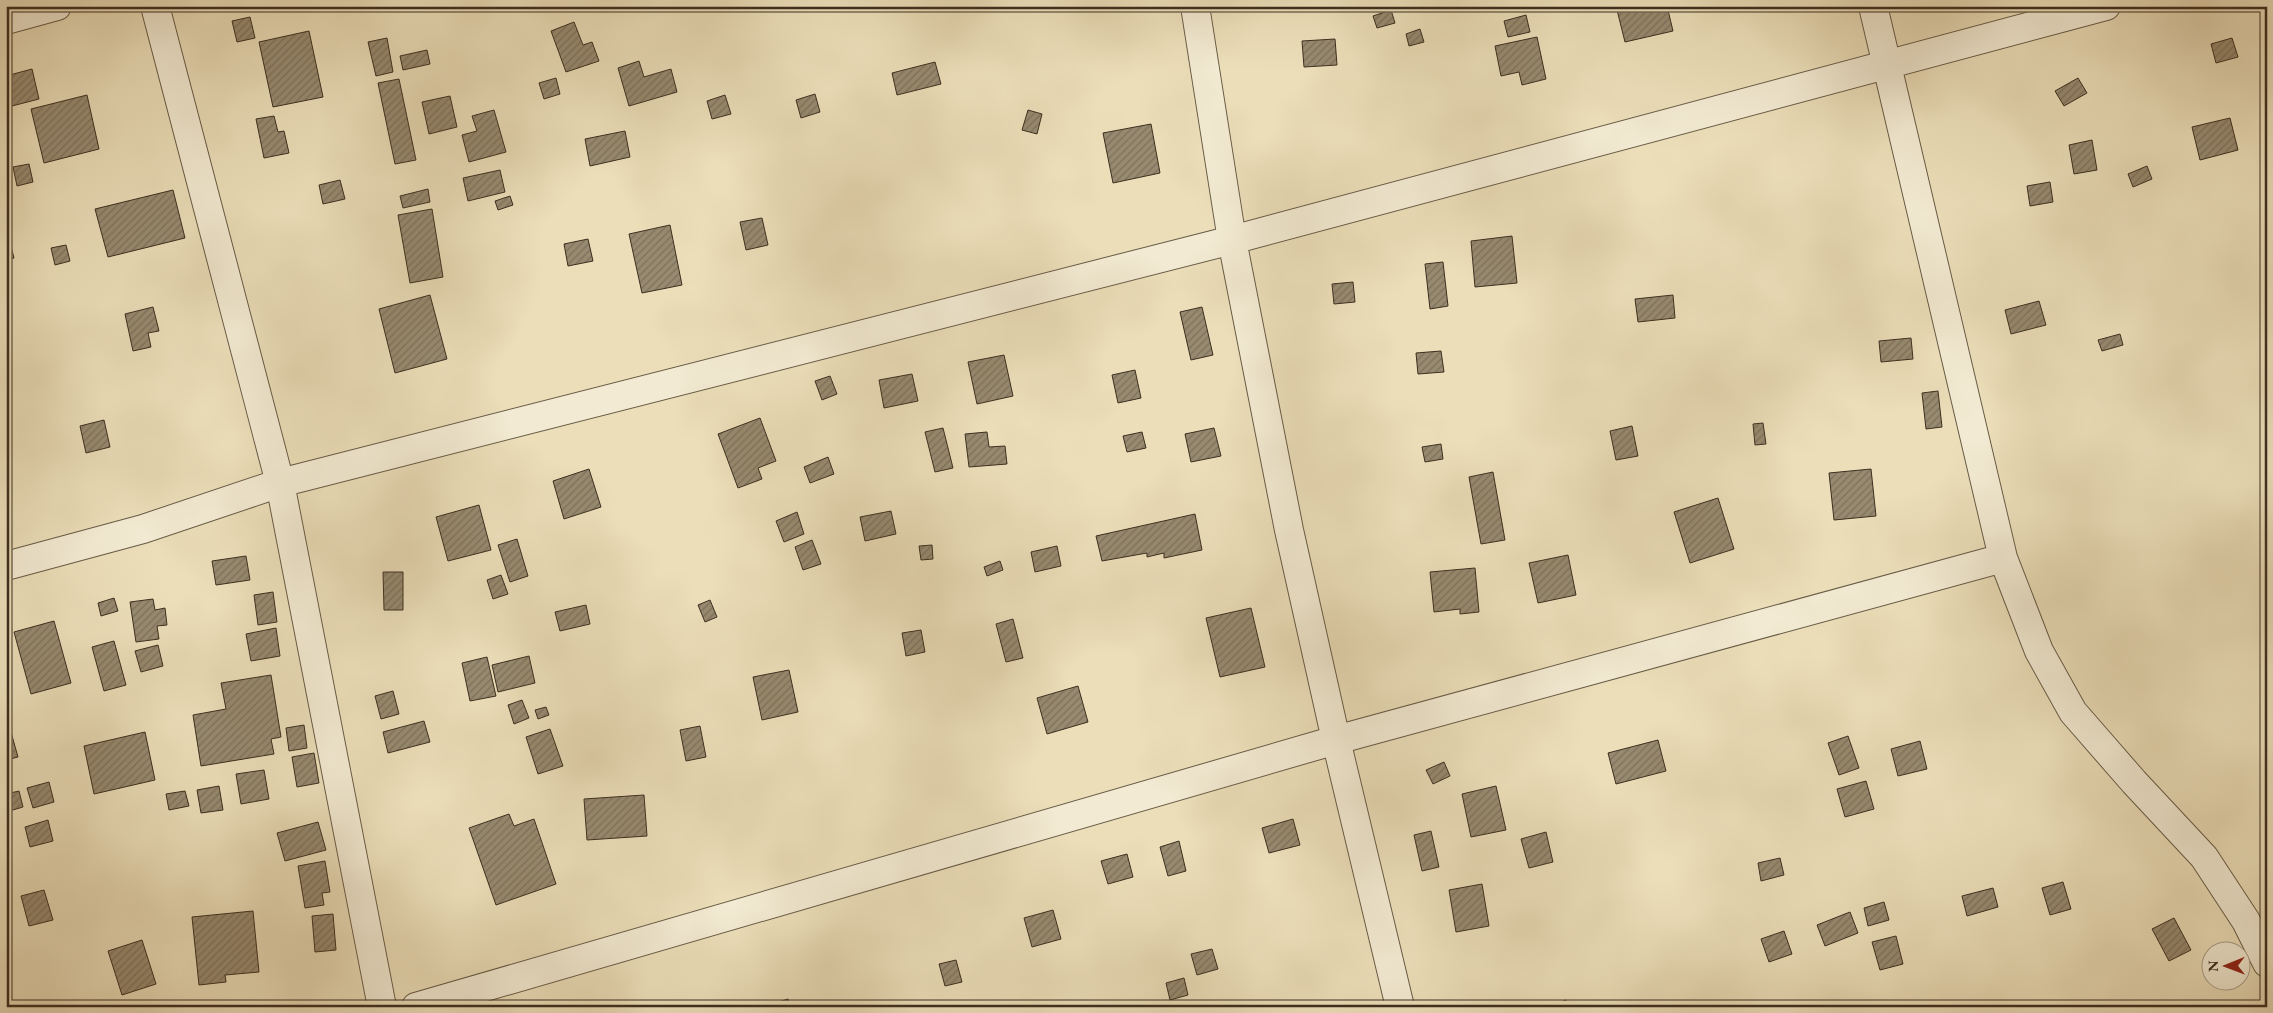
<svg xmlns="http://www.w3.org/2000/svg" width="2273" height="1013" viewBox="0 0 2273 1013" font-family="'EB Garamond',serif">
  <defs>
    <pattern id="building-hatch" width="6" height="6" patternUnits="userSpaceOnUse" patternTransform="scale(1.25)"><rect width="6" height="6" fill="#978a70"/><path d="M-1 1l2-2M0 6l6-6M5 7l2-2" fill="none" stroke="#7c715c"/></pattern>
  </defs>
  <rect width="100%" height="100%" fill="#ebdeb9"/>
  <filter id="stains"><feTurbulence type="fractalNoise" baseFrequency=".004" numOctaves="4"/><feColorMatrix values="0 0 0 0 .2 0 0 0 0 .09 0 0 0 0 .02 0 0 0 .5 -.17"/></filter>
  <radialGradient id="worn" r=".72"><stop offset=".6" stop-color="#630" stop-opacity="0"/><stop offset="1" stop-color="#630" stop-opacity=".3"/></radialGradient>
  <path fill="url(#building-hatch)" stroke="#3d2f20" d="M 1616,6 L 1667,6 L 1673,31 L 1625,42 Z
    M 1391,10 L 1395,23 L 1377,28 L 1373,16 Z
    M 1526,15 L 1530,32 L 1508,37 L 1504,21 Z
    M 250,17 L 255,38 L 237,42 L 232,21 Z
    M 574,22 L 583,45 L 592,42 L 599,61 L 566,72 L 551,31 Z
    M 1420,29 L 1424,42 L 1409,46 L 1406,34 Z
    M 309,31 L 323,97 L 273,107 L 259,42 Z
    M 1537,37 L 1546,79 L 1522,85 L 1519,72 L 1501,76 L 1495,46 Z
    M 387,38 L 393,72 L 376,76 L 368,42 Z
    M 2232,38 L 2238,57 L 2216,63 L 2211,44 Z
    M 1335,39 L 1337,65 L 1304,67 L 1302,41 Z
    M 427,50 L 430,64 L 403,70 L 400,56 Z
    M 639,61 L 644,77 L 671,69 L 677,92 L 629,106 L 618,68 Z
    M 935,62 L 941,84 L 897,95 L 892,73 Z
    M 32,69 L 39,99 L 12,106 L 6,76 Z
    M 556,78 L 560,94 L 544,99 L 539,83 Z
    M 2078,78 L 2087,93 L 2064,106 L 2055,91 Z
    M 399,79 L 416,160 L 395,164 L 378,83 Z
    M 815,94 L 820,112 L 801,118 L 796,100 Z
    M 87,95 L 99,149 L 44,163 L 31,109 Z
    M 725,95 L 731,114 L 712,119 L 707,101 Z
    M 450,96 L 457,127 L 429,134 L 422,102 Z
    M 494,110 L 506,152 L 469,162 L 462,135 L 477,131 L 472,116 Z
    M 1028,110 L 1042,114 L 1037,134 L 1022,130 Z
    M 274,116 L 278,132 L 284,131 L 289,153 L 264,158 L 256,119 Z
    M 2230,118 L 2238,150 L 2200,160 L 2192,127 Z
    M 1151,124 L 1160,173 L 1113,183 L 1103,133 Z
    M 625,131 L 630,157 L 590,166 L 585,139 Z
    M 2092,140 L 2097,170 L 2074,174 L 2069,145 Z
    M 29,164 L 33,182 L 17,186 L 13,167 Z
    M 2147,166 L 2152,179 L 2133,187 L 2128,174 Z
    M 500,170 L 505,192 L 468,201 L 463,178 Z
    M 340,180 L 345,199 L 323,204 L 319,185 Z
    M 2050,182 L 2053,202 L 2030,206 L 2027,186 Z
    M 428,189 L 430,202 L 403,208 L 400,196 Z
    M 173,190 L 185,238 L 108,257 L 95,209 Z
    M 510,196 L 513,205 L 498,210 L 495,201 Z
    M 432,209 L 443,277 L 410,283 L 398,215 Z
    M 762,218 L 768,245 L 746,250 L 740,222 Z
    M 670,225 L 682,285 L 642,293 L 629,234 Z
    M 6,235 L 8,235 L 14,258 L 6,260 Z
    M 1512,236 L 1517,283 L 1475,287 L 1471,241 Z
    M 588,239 L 593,261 L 568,266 L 564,244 Z
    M 66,245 L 70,261 L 55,265 L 51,248 Z
    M 1443,262 L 1448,306 L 1430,309 L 1425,264 Z
    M 1353,282 L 1355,302 L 1334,304 L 1332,284 Z
    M 430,295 L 447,359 L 395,373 L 379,309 Z
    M 1673,295 L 1675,318 L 1638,322 L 1635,299 Z
    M 2039,301 L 2046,325 L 2011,334 L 2005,310 Z
    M 153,307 L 159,331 L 148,333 L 151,347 L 133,351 L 125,314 Z
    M 1202,307 L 1213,355 L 1191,360 L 1180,312 Z
    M 2120,334 L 2123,345 L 2102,351 L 2098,340 Z
    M 1911,338 L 1913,359 L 1881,362 L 1879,341 Z
    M 1441,351 L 1444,372 L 1418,374 L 1416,353 Z
    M 1004,355 L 1013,396 L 977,404 L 968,362 Z
    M 1135,370 L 1141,398 L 1118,403 L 1112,375 Z
    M 912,374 L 918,401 L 884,408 L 879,380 Z
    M 830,376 L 837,394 L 822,400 L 815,381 Z
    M 1938,391 L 1942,427 L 1926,429 L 1922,393 Z
    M 760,418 L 776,461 L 758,468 L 762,479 L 738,488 L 718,434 Z
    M 104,420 L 110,447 L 86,453 L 80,426 Z
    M 1763,423 L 1766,444 L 1755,445 L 1753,424 Z
    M 1632,426 L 1638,456 L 1616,460 L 1610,431 Z
    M 943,428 L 953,468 L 935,472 L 925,432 Z
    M 1214,428 L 1221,456 L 1191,462 L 1185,434 Z
    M 987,432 L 989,447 L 1005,446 L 1007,464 L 969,467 L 965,434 Z
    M 1142,432 L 1146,448 L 1127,452 L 1123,436 Z
    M 1441,444 L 1443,459 L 1425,462 L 1422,447 Z
    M 828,457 L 834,474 L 810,483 L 804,467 Z
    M 589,469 L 601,507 L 564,519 L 553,481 Z
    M 1871,469 L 1876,516 L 1834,520 L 1829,473 Z
    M 1493,472 L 1505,540 L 1481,544 L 1469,477 Z
    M 1718,498 L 1734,549 L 1690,563 L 1674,512 Z
    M 479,505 L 491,550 L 448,561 L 436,517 Z
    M 891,511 L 896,534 L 865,541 L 860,517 Z
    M 797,512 L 804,534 L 784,542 L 776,521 Z
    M 1195,514 L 1202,550 L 1164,558 L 1164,553 L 1147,557 L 1147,553 L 1102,561 L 1096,536 Z
    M 517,539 L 528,576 L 510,582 L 498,545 Z
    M 812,540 L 821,564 L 803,570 L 795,547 Z
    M 932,545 L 933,559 L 921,560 L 919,546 Z
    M 1057,546 L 1061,566 L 1035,572 L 1031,552 Z
    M 1568,555 L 1576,595 L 1538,603 L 1529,563 Z
    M 246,556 L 250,580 L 216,585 L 212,561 Z
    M 1000,561 L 1003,570 L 987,576 L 984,567 Z
    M 1475,568 L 1479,612 L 1460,614 L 1460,609 L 1434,612 L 1430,572 Z
    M 383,572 L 403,572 L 403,610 L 384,610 Z
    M 501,575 L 508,594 L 493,599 L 487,580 Z
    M 273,592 L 277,622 L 258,625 L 254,595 Z
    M 114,598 L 118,611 L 101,616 L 98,603 Z
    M 153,599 L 155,610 L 165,608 L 167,625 L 157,626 L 159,639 L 136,642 L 130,602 Z
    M 710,600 L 717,617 L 705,622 L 698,605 Z
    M 586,605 L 590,624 L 560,631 L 555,612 Z
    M 1251,608 L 1265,667 L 1220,677 L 1206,618 Z
    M 1013,619 L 1023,658 L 1006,662 L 996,624 Z
    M 54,621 L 71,683 L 31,694 L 14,632 Z
    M 276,628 L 280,656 L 251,661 L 246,634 Z
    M 921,630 L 925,652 L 906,656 L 902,633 Z
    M 114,641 L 126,685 L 104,691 L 92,647 Z
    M 158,645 L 163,666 L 141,672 L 135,651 Z
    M 529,656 L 535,683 L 498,692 L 492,665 Z
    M 487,657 L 496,696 L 470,701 L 462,663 Z
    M 789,670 L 798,712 L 762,720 L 753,677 Z
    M 271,675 L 281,737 L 271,739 L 274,754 L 201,766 L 193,715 L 226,709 L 221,683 Z
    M 1078,686 L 1088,722 L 1047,734 L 1037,698 Z
    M 393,691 L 399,714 L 381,719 L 375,696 Z
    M 522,700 L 529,718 L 514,724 L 508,705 Z
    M 546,707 L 549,715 L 538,719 L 535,710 Z
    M 424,721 L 430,742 L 388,753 L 383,732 Z
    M 6,725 L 9,725 L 18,757 L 6,760 Z
    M 304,725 L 307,748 L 289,751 L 286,728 Z
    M 700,726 L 706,757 L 686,761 L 680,730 Z
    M 550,729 L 563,766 L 538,774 L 526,737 Z
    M 145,732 L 155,780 L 94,794 L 84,746 Z
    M 1848,736 L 1859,768 L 1839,775 L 1828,743 Z
    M 1658,740 L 1666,771 L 1616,784 L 1608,753 Z
    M 1920,741 L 1927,769 L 1898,776 L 1891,749 Z
    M 314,753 L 319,783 L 297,787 L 292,757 Z
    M 1444,762 L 1450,776 L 1433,784 L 1426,770 Z
    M 264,770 L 269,799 L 241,804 L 236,774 Z
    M 1866,781 L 1874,809 L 1845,817 L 1837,789 Z
    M 49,782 L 54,802 L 33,808 L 27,788 Z
    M 219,786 L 223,810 L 201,813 L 197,790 Z
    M 1496,786 L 1506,830 L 1471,837 L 1462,794 Z
    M 19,791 L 23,807 L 6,812 L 6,794 Z
    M 185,791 L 189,806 L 169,810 L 166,794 Z
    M 644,795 L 647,836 L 587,840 L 584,799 Z
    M 509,814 L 514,826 L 534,819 L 556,884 L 496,905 L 469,828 Z
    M 1293,819 L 1300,845 L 1269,853 L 1262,828 Z
    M 48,820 L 53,841 L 30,847 L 25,827 Z
    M 318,822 L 326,850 L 285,861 L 277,833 Z
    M 1431,831 L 1439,867 L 1422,871 L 1414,835 Z
    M 1546,832 L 1553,862 L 1529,868 L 1521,839 Z
    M 1179,841 L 1186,871 L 1168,876 L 1160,847 Z
    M 1127,854 L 1133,877 L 1108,884 L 1101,861 Z
    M 1780,858 L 1784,875 L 1761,881 L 1758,863 Z
    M 325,861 L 330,892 L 322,893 L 324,905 L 305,908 L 298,866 Z
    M 2063,882 L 2071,909 L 2050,915 L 2042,888 Z
    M 1482,884 L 1489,926 L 1456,932 L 1449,890 Z
    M 1993,888 L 1998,907 L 1967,916 L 1962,896 Z
    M 44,890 L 53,920 L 29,926 L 21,896 Z
    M 1884,902 L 1889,920 L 1868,926 L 1864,908 Z
    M 1053,910 L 1061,939 L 1032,947 L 1024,918 Z
    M 253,911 L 259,972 L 225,975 L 226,982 L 199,985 L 192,917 Z
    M 1850,912 L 1858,933 L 1825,946 L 1817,925 Z
    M 333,914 L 336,950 L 315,952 L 312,916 Z
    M 2174,918 L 2191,950 L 2169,961 L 2152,929 Z
    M 1784,931 L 1792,954 L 1769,962 L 1761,939 Z
    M 1896,936 L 1903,964 L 1880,970 L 1872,942 Z
    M 142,940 L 156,984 L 122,995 L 108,951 Z
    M 1212,949 L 1218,969 L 1197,975 L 1191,954 Z
    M 956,960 L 962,982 L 945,986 L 939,964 Z
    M 1184,978 L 1188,995 L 1170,1000 L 1166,983 Z
    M 788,999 L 791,1007 L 766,1007 L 766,1006 Z
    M 1566,1000 L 1568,1007 L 1545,1007 Z"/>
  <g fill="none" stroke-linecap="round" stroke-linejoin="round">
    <g stroke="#685b46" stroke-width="30">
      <path id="minor" d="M 155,6 L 280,483 L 382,1007
        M 1195,6 L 1232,240 L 1289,530 L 1336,740 L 1400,1007
        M 1873,6 L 2003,558 L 2039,651 L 2073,712 L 2134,782 L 2204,857 L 2246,921 L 2267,963
        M 6,20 L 57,6
        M 6,566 L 143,529 L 280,483 L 1232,240 L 2106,6
        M 416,1007 L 1336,740 L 2003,558"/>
    </g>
    <use href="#minor" stroke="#f2ead2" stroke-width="28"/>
  </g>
  <rect width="2273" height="1013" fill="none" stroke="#ebdeb9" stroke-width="25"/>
  <rect x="8" y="8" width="2258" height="998" fill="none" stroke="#3d2f20" stroke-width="2.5"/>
  <rect x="12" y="12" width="2248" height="988" fill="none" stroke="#3d2f20"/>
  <g transform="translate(2226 966) rotate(269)"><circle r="24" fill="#f2ead2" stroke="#aa9f8b"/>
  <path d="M0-4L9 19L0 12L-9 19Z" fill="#8f2418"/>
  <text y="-8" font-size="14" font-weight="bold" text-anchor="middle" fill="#3d2f20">N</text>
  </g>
  <rect width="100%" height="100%" filter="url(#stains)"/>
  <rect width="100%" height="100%" fill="url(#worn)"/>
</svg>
